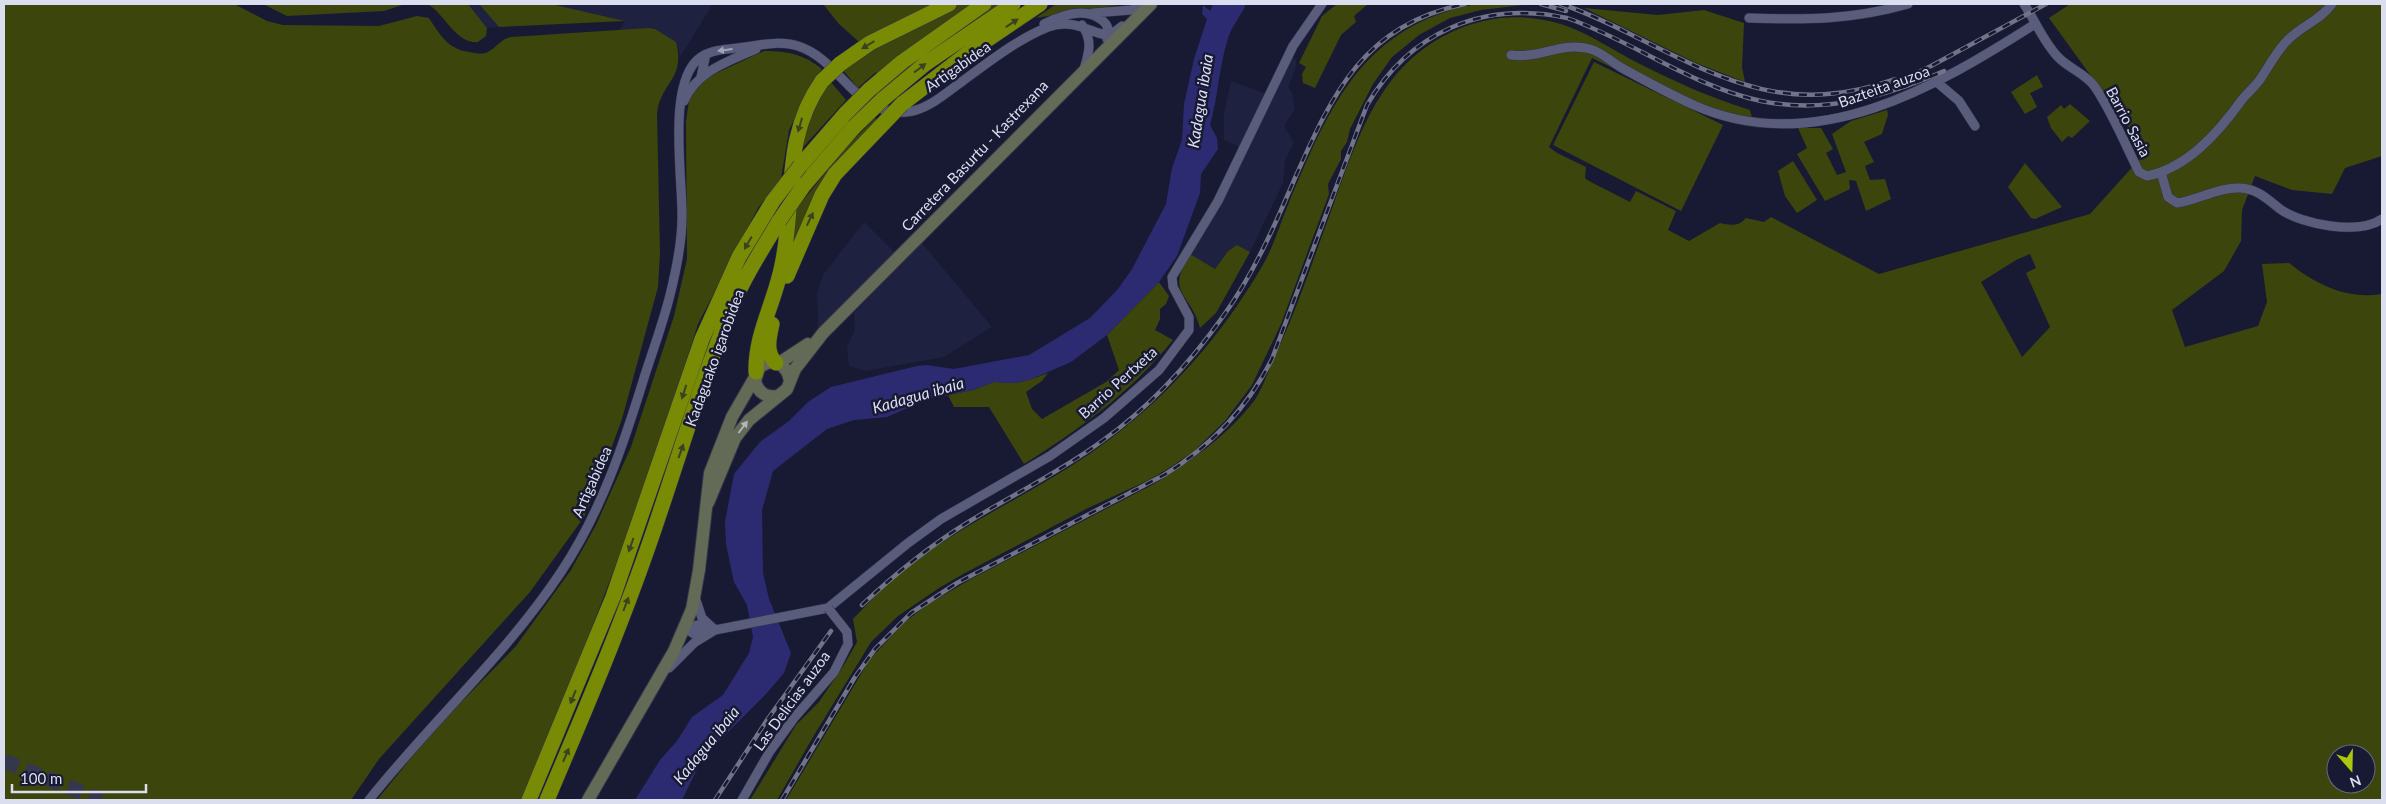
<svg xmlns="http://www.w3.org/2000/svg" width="2386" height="804" viewBox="0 0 2386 804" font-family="Lato,sans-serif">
  <rect width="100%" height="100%" fill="#181a33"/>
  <path fill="#1f2141" d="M 468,4 L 479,4 L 499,27 L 487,28 Z
    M 551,4 L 711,4 L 712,5 L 680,57 L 676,42 L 648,28 L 619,31 L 625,21 Z
    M 1290,58 L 1296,60 L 1296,67 L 1288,88 L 1292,92 L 1295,109 L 1284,126 L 1294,143 L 1285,160 L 1283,183 L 1250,252 L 1237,245 L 1228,251 L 1215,269 L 1182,251 L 1215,198 L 1235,159 L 1238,146 L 1224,140 L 1224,114 L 1231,81 L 1272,96 Z
    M 864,222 L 894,252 L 818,331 L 817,293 L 823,275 Z
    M 921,242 L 992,327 L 944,357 L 865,371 L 849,366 L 847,347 L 855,330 L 854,313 Z"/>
  <path fill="#3c450c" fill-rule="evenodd" d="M 4,4 L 234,4 L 267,21 L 283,25 L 379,26 L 417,16 L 429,18 C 440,35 448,49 469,52 C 476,53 482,55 488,52 C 497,47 501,39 511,37 L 648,28 L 655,29 L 676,42 C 686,80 660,82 657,114 L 660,253 L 658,287 L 622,419 L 593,498 L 584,517 L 530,592 L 379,759 L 351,800 L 4,800 Z
    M 263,4 L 405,4 L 384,11 L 287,16 Z
    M 427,4 L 468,4 L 487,28 L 486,36 L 478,42 C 456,45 444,12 427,4 Z
    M 479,4 L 551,4 L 625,21 L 499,27 Z
    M 823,4 L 1015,4 L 881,94 L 876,72 L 858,88 L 842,69 L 867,49 L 839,24 Z
    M 1056,4 L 1125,4 L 1036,18 Z
    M 1337,4 L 1368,4 L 1354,16 L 1356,22 L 1341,35 L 1315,88 L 1303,83 L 1302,74 L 1306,67 L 1299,63 L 1322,16 Z
    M 1476,4 L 1523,5 L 1481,10 L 1450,18 L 1419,35 L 1392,57 L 1373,84 L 1350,129 L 1347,142 L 1341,151 L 1341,159 L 1328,184 L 1329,194 L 1281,324 L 1252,385 L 1225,421 L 1194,451 L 1174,465 L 1149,480 L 1088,508 L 963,574 L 939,588 L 898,616 L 871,642 L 813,737 L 777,800 L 750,800 L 796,725 L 819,702 L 844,665 L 857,642 L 853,619 C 867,605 880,590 895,577 C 954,527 1027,497 1091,453 C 1141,418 1187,374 1224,324 C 1238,305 1252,284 1264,263 C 1274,245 1280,224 1288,205 C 1329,107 1362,26 1476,4 Z
    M 2070,4 L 2382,4 L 2382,156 L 2345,168 L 2332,194 L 2292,190 L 2255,176 L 2242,210 L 2241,241 L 2224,271 L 2172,310 L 2185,347 L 2258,326 L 2267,302 L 2262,264 L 2289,263 C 2315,284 2347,300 2382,294 L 2382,800 L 786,800 L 870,659 L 905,622 L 927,605 L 971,579 L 1152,485 C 1190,462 1227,436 1254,401 C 1263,388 1268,371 1275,356 C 1298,307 1315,254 1334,203 C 1359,134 1381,64 1454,31 C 1483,18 1513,14 1544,20 C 1577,25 1607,47 1636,62 C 1673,81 1711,98 1750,110 L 1752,118 L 1744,123 L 1723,120 L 1592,58 L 1549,147 L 1557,153 L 1586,167 L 1585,178 L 1587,180 L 1630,202 L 1636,191 L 1676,211 L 1668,230 L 1689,241 L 1720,223 C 1731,225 1738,227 1746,218 L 1764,222 L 1771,217 L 1879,274 L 2090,214 L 2146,152 L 2049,18 ZM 2030,254 L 2036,268 L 2026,273 L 2050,327 L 2022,357 L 1981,282 L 2016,260 ZM 2336,754 L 2366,754 L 2366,784 L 2336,784 Z
    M 1584,8 L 1658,15 L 1704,10 L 1744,23 L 1742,67 L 1745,82 L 1696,63 Z
    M 764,51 C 788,51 803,54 822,69 L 814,79 L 789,130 L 781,179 L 758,208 L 698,324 L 649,478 L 564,701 L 523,800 L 377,800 L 433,731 L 516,646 L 571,570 L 596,525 L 631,447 L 674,316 L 687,259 L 686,121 L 690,94 L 708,77 Z
    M 1594,62 L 1723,125 L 1681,211 L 1553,145 Z
    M 2037,75 L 2043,87 L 2030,93 L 2037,107 L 2025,114 L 2011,92 Z
    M 830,81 L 846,100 L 796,155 L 805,119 Z
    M 2070,104 L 2090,121 L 2072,138 L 2068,136 L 2062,142 L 2051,128 L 2047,117 L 2061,105 L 2064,109 Z
    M 1887,110 L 1888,115 L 1882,134 L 1864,142 L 1874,162 L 1865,166 L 1870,180 L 1885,179 L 1891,199 L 1866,211 L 1856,181 L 1849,180 L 1850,189 L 1825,201 L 1797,154 L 1807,148 L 1798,128 L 1821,128 L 1833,149 L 1826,153 L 1837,175 L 1846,172 L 1832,134 L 1851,121 Z
    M 875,118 L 879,121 L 819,190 L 805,216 L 787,264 L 796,209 L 847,146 Z
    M 1793,161 L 1817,200 L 1797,213 L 1785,196 L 1778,171 Z
    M 2025,163 L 2062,207 L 2035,219 L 2031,218 L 2008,187 Z
    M 1237,245 L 1250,252 L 1216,313 L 1200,328 C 1190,291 1165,295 1190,254 L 1215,269 L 1228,251 Z
    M 1159,282 L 1169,296 L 1166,304 L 1160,309 L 1160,319 L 1155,330 L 1173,340 C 1131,392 1080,429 1024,464 L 989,407 L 954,407 L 948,395 L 973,390 L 994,382 L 1016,383 L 1032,379 L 1048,373 L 1042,381 L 1026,392 L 1032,409 L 1042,419 L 1106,382 L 1119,370 L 1107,335 Z"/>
  <path fill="#2c2b71" d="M 1213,4 L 1246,4 C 1241,16 1232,26 1228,38 C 1219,67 1218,97 1210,125 L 1217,138 L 1218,149 L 1201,174 L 1200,193 L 1177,256 L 1159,282 L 1107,335 L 1071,362 L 1032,379 L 1016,383 L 994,382 L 973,390 L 928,399 L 887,417 L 854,420 L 827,429 L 773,471 L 762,510 L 763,573 L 769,599 L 791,653 L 784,673 L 766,694 L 703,757 L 682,800 L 635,800 L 660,760 L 677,741 L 692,717 L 723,695 L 749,653 L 753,637 L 747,605 L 734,582 L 726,544 L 725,522 L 734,474 L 760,442 L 789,421 L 808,402 L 831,387 L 917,366 L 927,365 L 954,369 L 1029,355 L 1090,318 L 1118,289 L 1132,269 L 1166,204 L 1172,168 L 1182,140 L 1184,104 L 1194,59 L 1207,19 L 1202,14 L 1203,5 L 1210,11 Z"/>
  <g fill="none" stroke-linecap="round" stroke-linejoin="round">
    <path stroke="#35374f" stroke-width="15" stroke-dasharray="15 8" stroke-linecap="butt" d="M 4,761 L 101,800"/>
    <g stroke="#343549" stroke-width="10">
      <path id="street" d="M 2024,4 C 2036,22 2044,43 2059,58 C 2070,69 2086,74 2095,87 C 2113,114 2125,144 2139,172 L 2147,176 C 2187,168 2218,133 2241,101 C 2247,93 2256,86 2261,78 C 2269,66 2275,54 2285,43 C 2298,27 2320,21 2332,4
        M 1093,13 L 1131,10 L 1149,4
        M 1749,18 C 1806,20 1852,20 1908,4
        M 1044,24 C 1063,14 1086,6 1103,21 C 1109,26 1109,33 1107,39
        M 1082,25 C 1093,41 1089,52 1084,69
        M 1511,55 C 1541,59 1562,41 1590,49 C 1602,52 1611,62 1622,68 C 1646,81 1671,95 1696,106 C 1816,158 1936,87 2035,24
        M 701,77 L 706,54
        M 1938,83 L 1959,101 L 1975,126
        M 684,101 C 696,72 728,61 756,49
        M 2161,172 L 2168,197 L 2177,203 C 2198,200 2219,187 2240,188 C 2258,189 2267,199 2280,209 C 2302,225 2359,235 2382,219
        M 696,600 L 702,618 L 715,630
        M 685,628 L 697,625 L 711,629
        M 685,628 L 694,634 L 705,635
        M 669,668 L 694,643 L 715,630 L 828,608 L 908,543 L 941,519 L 1050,456 L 1104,418 L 1159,370 L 1189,330 L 1189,317 L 1173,287 L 1172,277 L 1218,201 L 1293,46 L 1322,4
        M 369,800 C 431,722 506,655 561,572 C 601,512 623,446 644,378 C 653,350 663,323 670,295 C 676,271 682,242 682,217 C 683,180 666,80 701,57 C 713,49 731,49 745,47 C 762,45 781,40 798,46 C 843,61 853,116 907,112 C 928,110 947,92 964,80 C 990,61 1018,39 1048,27 C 1077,16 1098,39 1111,34 C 1113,33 1120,28 1122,26
        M 742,800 L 770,751 L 794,718 L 834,672 L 848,644"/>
    </g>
    <g stroke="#343549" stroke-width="14">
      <path id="secondary" d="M 779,363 L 808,344
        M 778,396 C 767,398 758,393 755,381 L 759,368 C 773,356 787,364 790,381
        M 708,503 L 735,438 L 749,420 L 787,389 L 795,369 L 823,333 L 1151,4
        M 588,800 L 674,651 L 692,609 L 699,570 L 710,473 L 732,417 L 755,377"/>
    </g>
    <g stroke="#343549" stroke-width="16">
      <path id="highway" d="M 840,64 L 870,43 L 949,4
        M 869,90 L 902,62 L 984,4
        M 883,99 L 925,64 L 1013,4
        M 902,104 L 972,50 L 1040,4
        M 800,166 L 846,113
        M 804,185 L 854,127
        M 787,276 L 822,195 L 835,174 L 880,127
        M 772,324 C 769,338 765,353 776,363
        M 756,372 C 755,334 775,302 782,265 C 796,201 781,139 822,81
        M 529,800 L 613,597 L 702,339 L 739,257 L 773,201
        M 547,800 C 587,706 627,612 659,515 C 683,444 704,373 733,304 C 745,275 763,248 779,221"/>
    </g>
    <use href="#street" stroke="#595d7b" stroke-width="9"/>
    <use href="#secondary" stroke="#636b57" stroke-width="12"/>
    <use href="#highway" stroke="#798b04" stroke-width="15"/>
    <g stroke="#717388" stroke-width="4.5">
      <path id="rail" d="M 1541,4 L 1566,11
        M 1561,4 C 1586,12 1610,24 1634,36 C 1726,82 1791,116 1895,79
        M 1889,86 L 1931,66 L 2046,4
        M 862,605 C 896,573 931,545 970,521 C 1014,494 1060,472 1102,441 C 1150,407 1190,363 1224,315 C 1254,273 1275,225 1295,178 C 1333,92 1364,25 1465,4
        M 715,800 L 767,720 L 831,631
        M 782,800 L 855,677 L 875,649 L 911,613 L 957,583 L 1164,475 C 1211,446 1247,409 1272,359 L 1367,105 C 1409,33 1482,0 1567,18 C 1633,41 1691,86 1761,101 C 1825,114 1885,97 1944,71"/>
    </g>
    <use href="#rail" stroke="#181a33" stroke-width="2.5" stroke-dasharray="8" stroke-linecap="butt"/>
    <g stroke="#343549" stroke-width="10" stroke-linecap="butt">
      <path id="street-bridge" d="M 828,608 L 847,632 L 848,644"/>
    </g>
    <g stroke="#343549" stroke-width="16" stroke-linecap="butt">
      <path id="highway-bridge" d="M 822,81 L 840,64
        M 846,113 L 869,90
        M 854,127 L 883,99
        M 880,127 L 902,104
        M 773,201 L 800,166
        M 779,221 L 804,185"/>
    </g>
    <use href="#street-bridge" stroke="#595d7b" stroke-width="9"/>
    <use href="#highway-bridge" stroke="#798b04" stroke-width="15"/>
  </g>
  <defs><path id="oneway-solid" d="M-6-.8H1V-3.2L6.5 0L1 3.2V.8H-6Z" transform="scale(1.25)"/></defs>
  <g fill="#3a4223">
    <use href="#oneway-solid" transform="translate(1012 23) rotate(-34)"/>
    <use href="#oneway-solid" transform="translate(868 45) rotate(149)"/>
    <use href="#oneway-solid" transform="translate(920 68) rotate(-37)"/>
    <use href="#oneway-solid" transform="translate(800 125) rotate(106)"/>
    <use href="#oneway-solid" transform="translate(810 219) rotate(-65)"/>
    <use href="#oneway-solid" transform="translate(748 243) rotate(120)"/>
    <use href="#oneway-solid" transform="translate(684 392) rotate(108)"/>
    <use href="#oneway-solid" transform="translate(681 451) rotate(-70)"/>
    <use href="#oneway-solid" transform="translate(631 545) rotate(110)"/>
    <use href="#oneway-solid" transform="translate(626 604) rotate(-69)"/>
    <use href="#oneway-solid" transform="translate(573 697) rotate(112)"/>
    <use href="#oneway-solid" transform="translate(566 755) rotate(-67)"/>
  </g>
  <use fill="#a0a4bb" href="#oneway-solid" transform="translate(725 50) rotate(173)"/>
  <use fill="#b1b6ba" href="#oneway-solid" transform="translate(743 427) rotate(-53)"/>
  <g text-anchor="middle" stroke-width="5" stroke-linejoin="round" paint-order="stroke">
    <g font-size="15" fill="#dbdeef" stroke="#181a33">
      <text transform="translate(958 67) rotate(-35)" y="5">Artigabidea</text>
      <text transform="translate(1884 87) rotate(-20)" y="5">Bazteita auzoa</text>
      <text transform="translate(2128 122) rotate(62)" y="5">Barrio Sasia</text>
      <text transform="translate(975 156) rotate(-46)" y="5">Carretera Basurtu - Kastrexana</text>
      <text transform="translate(715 358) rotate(-70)" y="5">Kadaguako igarobidea</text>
      <text transform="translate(1118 383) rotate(-42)" y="5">Barrio Pertxeta</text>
      <text transform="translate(592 482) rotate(-66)" y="5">Artigabidea</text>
      <text transform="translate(792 701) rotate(-54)" y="5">Las Delicias auzoa</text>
    </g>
    <g font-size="16" font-style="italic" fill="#dbdef4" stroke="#181a33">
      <text transform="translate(1200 101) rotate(-81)" y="6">Kadagua ibaia</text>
      <text transform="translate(918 395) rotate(-16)" y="6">Kadagua ibaia</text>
      <text transform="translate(706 745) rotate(-51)" y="6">Kadagua ibaia</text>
    </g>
  </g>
  <rect width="2386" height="804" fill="none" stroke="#dbdeef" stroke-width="10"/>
  <g transform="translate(2351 769) rotate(160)"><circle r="24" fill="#181a33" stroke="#66687e"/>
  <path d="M0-4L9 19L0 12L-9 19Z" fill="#adc60e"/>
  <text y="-8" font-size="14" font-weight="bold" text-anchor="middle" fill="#dbdeef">N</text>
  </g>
  <path d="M12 784v8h134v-8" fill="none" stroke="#dbdeef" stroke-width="2.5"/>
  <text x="20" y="784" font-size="15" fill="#dbdeef" stroke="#181a33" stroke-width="4" paint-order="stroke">100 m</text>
</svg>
